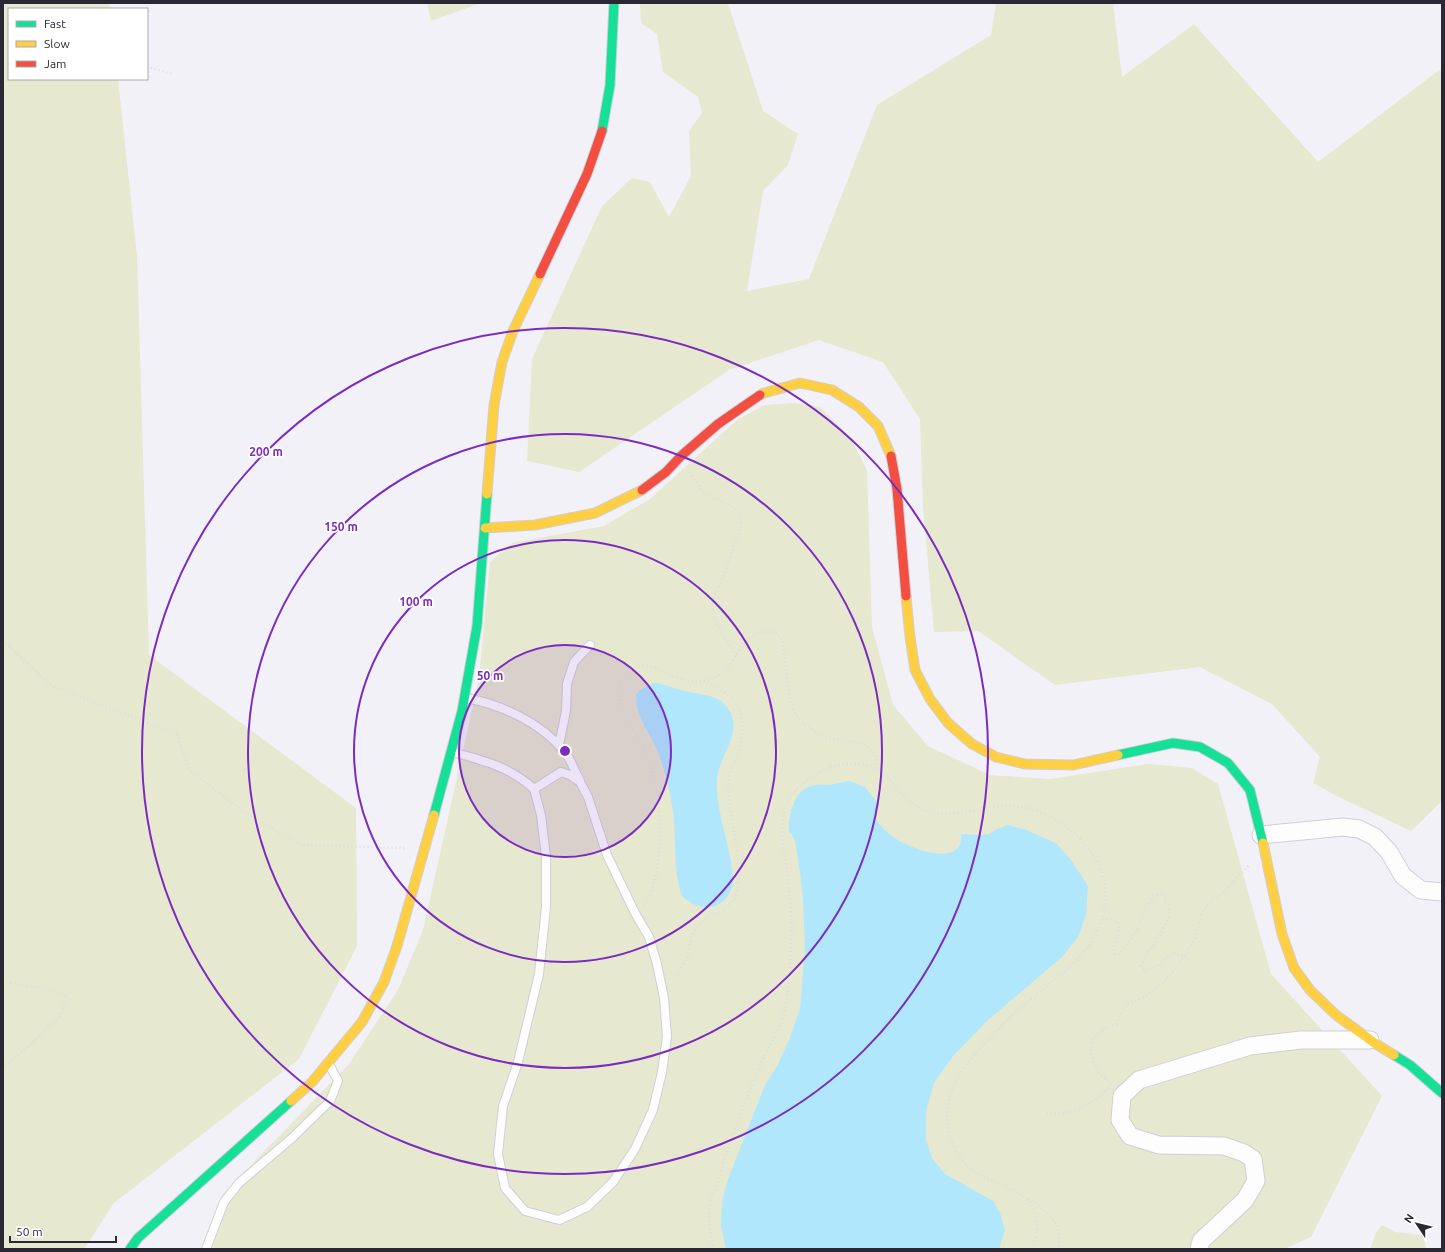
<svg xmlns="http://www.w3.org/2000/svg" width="1445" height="1252" viewBox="0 0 1445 1252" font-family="Ubuntu,sans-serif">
  <rect width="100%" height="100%" fill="#f2f1f8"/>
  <path fill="#e6e8cf" d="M 3,3 L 109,3 L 110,9 L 9,9 L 9,79 L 118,79 L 137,256 L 149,655 L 356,808 L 357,946 L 299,1059 L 114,1203 L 84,1249 L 3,1249 Z
    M 427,3 L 481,3 L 431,21 Z
    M 640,3 L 728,3 L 763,111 L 798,134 L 788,165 L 763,191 L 747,291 L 809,279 L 877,105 L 991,35 L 996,3 L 1113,3 L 1122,77 L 1194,24 L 1318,162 L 1442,68 L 1442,801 L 1411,831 L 1341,798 L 1313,783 L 1320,757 L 1272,704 L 1200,667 L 1055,685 L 978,631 L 934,632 L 923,506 L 920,419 L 883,362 L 819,340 L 729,370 L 579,472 L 527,461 L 532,359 L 602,206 L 632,178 L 650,182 L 669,217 L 691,176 L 689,131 L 702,113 L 698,97 L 663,72 L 657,34 L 641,23 Z
    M 794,403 L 820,407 L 850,437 L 867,470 L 872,627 L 893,705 L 928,746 L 990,775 L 1050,779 L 1148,764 L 1192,768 L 1218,784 L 1271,974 L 1382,1096 L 1311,1237 L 1285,1249 L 203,1249 L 223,1194 L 349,1064 L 398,990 L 423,930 L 479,679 L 490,562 L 512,543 L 604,526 L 650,499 L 737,420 L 764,405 Z
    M 1382,1225 L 1395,1232 L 1423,1235 L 1426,1249 L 1370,1249 L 1376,1233 Z"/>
  <path fill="#b0e7fc" d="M 653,683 C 665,683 673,689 685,691 C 696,694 707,694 717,699 C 721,700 726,705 728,709 C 745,732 718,755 717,780 C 715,811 731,846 733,878 C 734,896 718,912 700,906 C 695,905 688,902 684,898 C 673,885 676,830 673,811 C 670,790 665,770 657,750 C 649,731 635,716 636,694 L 643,688 Z
    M 849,781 L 865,787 L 879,805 L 876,810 L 874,817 C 880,826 887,833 896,839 C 912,849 964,869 961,834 L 980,835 L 989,834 L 997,829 L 1008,825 L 1026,830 L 1056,843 L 1071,860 L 1088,886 L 1086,915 L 1078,937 L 1062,957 L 988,1020 L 953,1056 L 934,1083 L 926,1111 L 926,1140 L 932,1158 L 945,1174 L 993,1201 L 1000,1213 L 1005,1230 L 999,1249 L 726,1249 L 721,1225 L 722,1202 L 727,1182 L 765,1085 L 777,1066 L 789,1040 L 800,1009 L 805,947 L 803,900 L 800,872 L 795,841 L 791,833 L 789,832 C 789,814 793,790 814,785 C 819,784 825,785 830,785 C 836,784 842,782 849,781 Z"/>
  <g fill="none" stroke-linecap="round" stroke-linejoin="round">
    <g stroke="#d0cfd7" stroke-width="10">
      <path id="lane" d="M 466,698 C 502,705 540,722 564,751 C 571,759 575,772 580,781
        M 559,745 L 566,711 L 567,684 L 574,662 L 590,645
        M 452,752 C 483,760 510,767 534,789
        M 561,772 L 570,775 L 580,782 L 588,797 L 607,855 L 635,913 L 649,937 L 657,964 L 664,998 L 667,1037 L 662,1072 L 653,1110 L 635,1149 L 613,1182 L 587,1207 L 559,1220 L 525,1211 L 505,1188 L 498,1154 L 503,1106 L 518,1062 L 539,974 L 546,907 L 546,857 L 541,815 L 534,789 Z
        M 206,1249 L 224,1202 L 239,1183 L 292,1138 L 330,1101 L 338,1081 L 329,1064"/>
    </g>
    <g stroke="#d0cfd7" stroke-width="19">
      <path id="street" d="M 1261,835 L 1343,827 L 1359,829 L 1375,837 L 1389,852 L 1403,876 L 1421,890 L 1442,892
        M 1199,1249 L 1201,1241 L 1245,1200 L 1256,1181 L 1253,1159 L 1244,1153 L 1224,1146 L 1159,1145 L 1130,1136 L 1120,1120 L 1122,1096 L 1139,1080 L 1250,1046 L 1301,1040 L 1370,1040"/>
    </g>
    <g stroke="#d0cfd7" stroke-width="11">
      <path id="fast" d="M 602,131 L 610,85 L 614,3
        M 1118,755 L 1173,743 L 1200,747 L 1228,763 L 1250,790 L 1263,843
        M 434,815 L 462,711 L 477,626 L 487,494
        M 1394,1055 L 1410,1065 L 1442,1093
        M 130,1249 L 138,1238 L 291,1101"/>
    </g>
    <g stroke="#d0cfd7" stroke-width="11">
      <path id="slow" d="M 760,395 L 764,393 L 800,383 L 832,390 L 859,407 L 878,426 L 891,456
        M 487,494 L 494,405 L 502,362 L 513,331 L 540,274
        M 485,528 L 535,525 L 595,513 L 642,490
        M 906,596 L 910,637 L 915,670 L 930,699 L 948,723 L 972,744 L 996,757 L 1025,764 L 1073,765 L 1118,755
        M 1263,843 L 1282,934 L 1294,968 L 1310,990 L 1336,1015 L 1376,1044 L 1394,1055
        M 291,1101 L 312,1082 L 362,1022 L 384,982 L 397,946 L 434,815"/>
    </g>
    <g stroke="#d0cfd7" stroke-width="11">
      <path id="jam" d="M 540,274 L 587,174 L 602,131
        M 891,456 L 897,489 L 906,596
        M 642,490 L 666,472 L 681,456 L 718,424 L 760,395"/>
    </g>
    <path stroke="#dedee0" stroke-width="2.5" stroke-dasharray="1 3" stroke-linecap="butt" d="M 3,34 L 9,37
      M 147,67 L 173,74
      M 690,472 L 698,485 L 705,494 L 729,505 L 740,513 L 741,526 L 723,577 L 712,602 L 714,617 L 723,636 L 737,656
      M 3,641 L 52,686 L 177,734 L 189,770 L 244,812 L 301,845 L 407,848
      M 643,905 C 665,884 662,795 652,768 C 645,751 636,735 628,719 C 624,712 619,704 618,696 C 617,686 625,673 633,668 C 654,656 678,690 708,680 C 735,671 734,648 754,635 C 760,631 768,632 775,632 L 782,640 L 790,701 L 796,715 L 807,726 L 823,737 L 864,744 L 876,755 L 877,768
      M 1103,918 L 1117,921 C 1122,930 1116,940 1113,950 L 1115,954 L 1119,954 L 1134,935 L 1153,896 L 1160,894 L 1165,896 L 1164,901 L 1169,906 C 1172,927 1148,947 1141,966 L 1146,972 L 1153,966 L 1159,966 L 1167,957 L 1174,953 L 1184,957
      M 670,978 L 678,974 L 687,957 L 691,937 L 698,924 L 709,916 L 723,910 L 734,900 L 738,887 L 738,859 L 728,791 L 730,772 L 740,749 L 743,727 L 740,709 L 731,697 L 720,689 L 704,682
      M 3,980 L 20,985 L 49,989 L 67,996 L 60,1016 L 30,1045 L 3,1067
      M 1111,1084 L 1099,1073 L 1093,1059 L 1090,1049 L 1094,1037 L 1106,1028 L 1116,1024 L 1126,1005 L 1144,997 L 1164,983 L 1184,957 L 1195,938 L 1202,913 L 1213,899 L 1225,891 L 1250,864
      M 1047,1114 C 1054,1114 1062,1114 1070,1112 C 1085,1109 1100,1097 1110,1086
      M 1028,1199 C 1050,1213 1061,1221 1059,1249
      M 713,1249 C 712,1237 708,1221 709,1209 C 710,1199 716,1187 719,1178 C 731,1137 746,1098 763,1059 C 771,1041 783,1025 786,1005 C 788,996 788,987 789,978 C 790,956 793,934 791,912 C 790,896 788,881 786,866 C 781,833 776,803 806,781 C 828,764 862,755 885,775 C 899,788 910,807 930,812 C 957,819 983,805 1009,806 C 1056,806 1113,854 1105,904 C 1097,954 1065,969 1030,1000 C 1011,1015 994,1033 978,1051 C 966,1064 955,1079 950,1096 C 942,1123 951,1156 975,1172 C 997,1187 1030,1187 1036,1217 C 1039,1229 1036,1239 1031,1249"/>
    <use href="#lane" stroke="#fdfdfe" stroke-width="8"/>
    <use href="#street" stroke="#fdfdfe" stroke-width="17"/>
    <use href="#fast" stroke="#16e098" stroke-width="9"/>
    <use href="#slow" stroke="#ffcf43" stroke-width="9"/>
    <use href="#jam" stroke="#f24e42" stroke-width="9"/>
  </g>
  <circle cx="565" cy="751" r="106" fill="#7b2cbf" fill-opacity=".12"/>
  <g fill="none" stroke="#7b2cbf" stroke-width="2">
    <circle cx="565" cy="751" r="106"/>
    <circle cx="565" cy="751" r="211"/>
    <circle cx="565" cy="751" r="317"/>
    <circle cx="565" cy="751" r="423"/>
  </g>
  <circle cx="565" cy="751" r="6" fill="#7b2cbf" stroke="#fff" stroke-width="2"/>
  <g font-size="12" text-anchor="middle" font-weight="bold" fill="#7b2cbf" stroke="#fff" stroke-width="3.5" stroke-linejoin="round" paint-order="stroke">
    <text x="266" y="456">200 m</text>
    <text x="341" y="531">150 m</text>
    <text x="416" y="606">100 m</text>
    <text x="490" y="680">50 m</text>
  </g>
  <rect width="1445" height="1252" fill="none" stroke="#2a2834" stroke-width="8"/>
  <rect x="8" y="8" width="140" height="72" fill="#ffffff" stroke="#aaa9ae"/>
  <rect x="16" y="21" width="20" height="6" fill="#16e098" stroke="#aaa9ae"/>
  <text x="44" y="28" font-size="12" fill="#2a2834">Fast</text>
  <rect x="16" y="41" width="20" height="6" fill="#ffcf43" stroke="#aaa9ae"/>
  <text x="44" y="48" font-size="12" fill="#2a2834">Slow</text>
  <rect x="16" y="61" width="20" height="6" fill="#f24e42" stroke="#aaa9ae"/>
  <text x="44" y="68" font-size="12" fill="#2a2834">Jam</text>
  <g transform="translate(1417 1224) rotate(305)" stroke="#ffffff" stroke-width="3" paint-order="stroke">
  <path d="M0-3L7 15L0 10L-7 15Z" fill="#2a2834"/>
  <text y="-6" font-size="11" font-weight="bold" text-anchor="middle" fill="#2a2834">N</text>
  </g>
  <path d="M10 1236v6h106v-6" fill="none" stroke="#2a2834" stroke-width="2"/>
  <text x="16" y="1236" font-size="12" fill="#2a2834" stroke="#ffffff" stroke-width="3" paint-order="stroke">50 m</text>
</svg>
